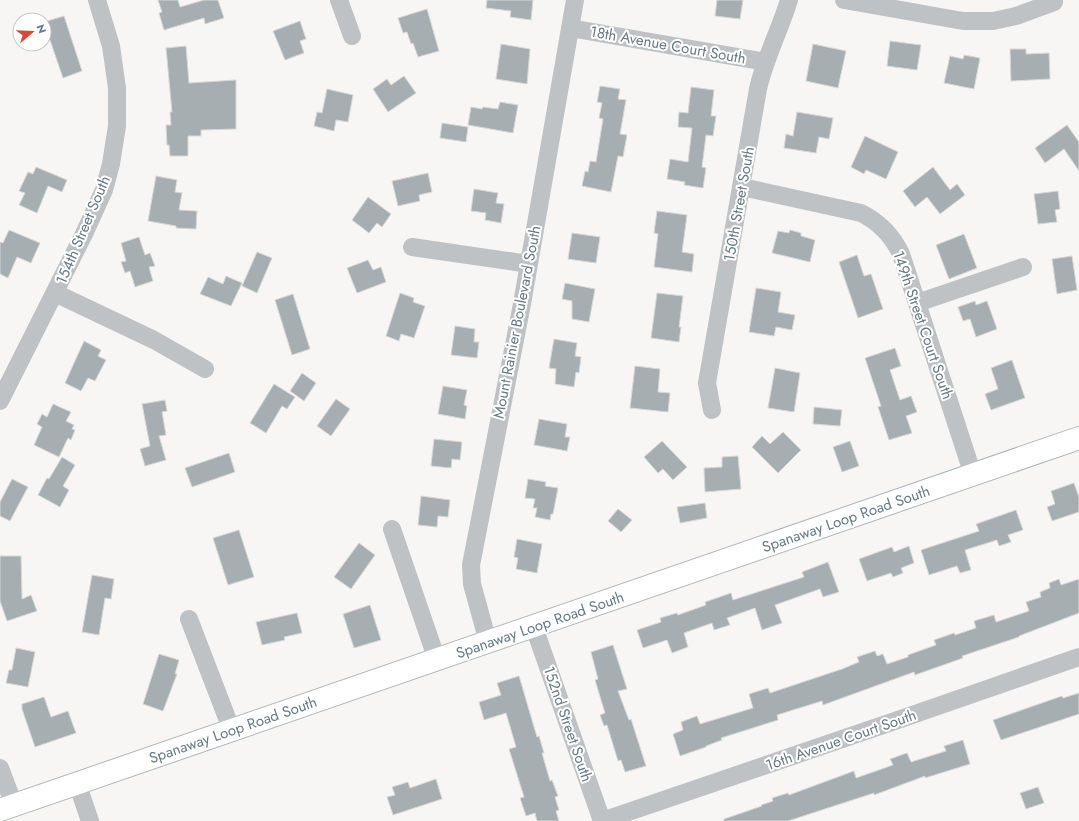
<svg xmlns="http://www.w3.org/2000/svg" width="1079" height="821" viewBox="0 0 1079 821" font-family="Jost,sans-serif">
  <rect width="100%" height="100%" fill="#f7f6f4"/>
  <path fill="#a6aeb2" stroke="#d8d8d6" d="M 158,0 L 178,0 L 180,7 L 204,0 L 218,0 L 224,18 L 205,24 L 204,18 L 164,30 L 159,13 L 162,12 Z
    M 487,0 L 533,0 L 531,20 L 510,17 L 511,11 L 486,8 Z
    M 717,0 L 743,0 L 740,19 L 715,16 Z
    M 427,9 L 439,51 L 418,57 L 413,43 L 411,44 L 407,32 L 403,33 L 398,18 Z
    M 64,16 L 82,71 L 63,78 L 50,40 L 44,42 L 44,22 Z
    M 300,21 L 306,39 L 300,41 L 304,53 L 285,60 L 273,31 Z
    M 890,41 L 921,45 L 917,70 L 887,66 Z
    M 501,44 L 530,49 L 527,84 L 496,79 Z
    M 813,44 L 846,51 L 838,88 L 806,81 Z
    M 186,46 L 189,83 L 236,80 L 236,129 L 201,130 L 201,136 L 188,136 L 188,156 L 170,156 L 169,145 L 167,145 L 166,125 L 171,125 L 170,112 L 172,112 L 166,48 Z
    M 1010,49 L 1026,49 L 1026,54 L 1049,53 L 1050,79 L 1011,81 Z
    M 964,55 L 980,58 L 974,89 L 944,83 L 950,56 L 963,59 Z
    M 404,76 L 416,93 L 388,112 L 373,89 L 387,79 L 391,85 Z
    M 600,86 L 620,89 L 618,99 L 626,100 L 620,134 L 627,135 L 623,157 L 618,156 L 611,192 L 582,186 L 585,171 L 588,172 L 590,161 L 596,162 L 603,119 L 599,118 L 602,103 L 597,102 Z
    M 691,87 L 714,90 L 711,116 L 716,116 L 713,136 L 706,135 L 702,167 L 706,168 L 703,188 L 684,185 L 685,182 L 667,179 L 670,159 L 688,162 L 692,128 L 678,127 L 679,112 L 688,113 Z
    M 327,89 L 353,95 L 348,122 L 336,120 L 334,131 L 314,126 L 317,112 L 322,113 Z
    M 500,102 L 518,105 L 513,133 L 468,125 L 471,107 L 482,109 L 483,107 L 498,109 Z
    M 797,112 L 833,118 L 829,139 L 819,137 L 816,153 L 784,148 L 786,134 L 793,136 Z
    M 442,123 L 468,127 L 466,142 L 440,138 Z
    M 1067,125 L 1079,142 L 1079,171 L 1064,149 L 1045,163 L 1035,148 Z
    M 865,136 L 898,152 L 886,179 L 866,170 L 864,174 L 851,167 Z
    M 36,167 L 67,180 L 62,192 L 48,186 L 37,213 L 19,205 L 25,193 L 19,191 L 28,172 L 33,174 Z
    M 933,167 L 950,190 L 957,184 L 965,195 L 940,214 L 927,197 L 915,207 L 903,191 Z
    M 428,173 L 432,192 L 419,195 L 420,201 L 398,206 L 392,181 Z
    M 156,176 L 177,180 L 175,192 L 182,193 L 179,210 L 197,211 L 196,229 L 176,228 L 176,226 L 148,221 Z
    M 474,189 L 498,193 L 496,203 L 504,204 L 501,223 L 485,220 L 486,213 L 471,211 Z
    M 1058,191 L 1060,209 L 1055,210 L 1057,222 L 1038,224 L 1034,194 Z
    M 368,197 L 391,214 L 382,227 L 377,223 L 369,233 L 352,220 Z
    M 657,211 L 687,215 L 682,252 L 694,254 L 692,272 L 654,267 L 658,234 L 654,233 Z
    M 9,230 L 40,243 L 31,263 L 17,257 L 8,278 L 0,274 L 0,242 L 3,243 Z
    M 790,230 L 801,233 L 801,236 L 815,240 L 810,262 L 772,253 L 778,231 L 789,233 Z
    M 572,233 L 600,237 L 596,263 L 568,259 Z
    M 964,234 L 977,268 L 949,279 L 936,245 Z
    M 139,237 L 145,255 L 150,253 L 155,266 L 149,267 L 153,281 L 135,287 L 130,271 L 125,273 L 121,262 L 126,261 L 121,243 Z
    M 257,252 L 272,258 L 257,293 L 242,286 Z
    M 857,255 L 864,276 L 871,274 L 883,309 L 858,318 L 839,262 Z
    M 1072,256 L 1077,290 L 1057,294 L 1052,259 Z
    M 368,260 L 373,270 L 381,267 L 386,282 L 357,293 L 347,268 Z
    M 226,276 L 242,283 L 231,306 L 200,294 L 208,277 L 223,284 Z
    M 565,283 L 595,289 L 589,322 L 572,319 L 572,301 L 562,299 Z
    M 756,288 L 781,292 L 778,312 L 795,315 L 792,330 L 776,327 L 774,336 L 749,332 Z
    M 400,293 L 414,298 L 413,302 L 425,306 L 414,338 L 401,334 L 399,341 L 386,336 Z
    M 657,293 L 683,296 L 679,327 L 681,327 L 679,342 L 651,338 Z
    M 293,294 L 310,349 L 292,355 L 275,300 Z
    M 975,301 L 976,305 L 987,301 L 997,329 L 976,337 L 970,319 L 963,321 L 958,307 Z
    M 455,326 L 475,329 L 474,342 L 479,342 L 477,358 L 451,355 Z
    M 554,339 L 577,343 L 575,356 L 581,357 L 579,373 L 576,372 L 574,387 L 555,384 L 556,369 L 549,368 Z
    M 84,341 L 101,350 L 98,356 L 106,360 L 95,381 L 88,378 L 81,391 L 65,383 Z
    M 895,348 L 901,366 L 890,370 L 900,400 L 911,396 L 917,412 L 906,416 L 912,433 L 889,440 L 878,407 L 881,406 L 865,358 Z
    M 1012,360 L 1025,398 L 991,410 L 985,394 L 998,389 L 991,368 Z
    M 635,366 L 660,369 L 658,392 L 670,393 L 668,412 L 630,408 Z
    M 775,368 L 800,373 L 794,412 L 768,408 Z
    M 302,373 L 316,383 L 304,401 L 290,391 Z
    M 274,384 L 295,397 L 287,409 L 282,406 L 266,433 L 250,423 Z
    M 443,386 L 467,390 L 464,405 L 467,406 L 465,419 L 438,414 Z
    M 336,399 L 350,409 L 331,436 L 317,426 Z
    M 165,400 L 167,411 L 162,412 L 166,435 L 159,436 L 166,460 L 145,466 L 140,449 L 150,446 L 142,404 Z
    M 53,404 L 71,412 L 66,421 L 74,425 L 72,429 L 75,430 L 71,440 L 68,438 L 59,457 L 34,445 L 42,427 L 37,424 L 42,414 L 47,417 Z
    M 814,407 L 842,410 L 840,426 L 813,424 Z
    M 539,419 L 567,424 L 565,437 L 570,437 L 567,451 L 534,445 Z
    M 783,432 L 801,450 L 778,473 L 752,447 L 762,436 L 770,444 Z
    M 434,439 L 462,442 L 460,460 L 452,459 L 451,468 L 431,466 Z
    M 662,441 L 687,467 L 673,480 L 663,469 L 658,473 L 644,457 Z
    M 850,441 L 859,466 L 842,472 L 833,447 Z
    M 229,453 L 235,472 L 192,487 L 185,468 Z
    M 738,456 L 741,489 L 705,492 L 704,468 L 722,467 L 722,457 Z
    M 62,457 L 75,465 L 63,486 L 69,490 L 60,507 L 38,495 L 47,478 L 49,479 Z
    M 12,479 L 28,487 L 10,521 L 0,516 L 0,502 Z
    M 528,479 L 546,482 L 545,486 L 558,488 L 553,514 L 551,514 L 550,520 L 535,517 L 537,508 L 533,508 L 535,499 L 525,498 Z
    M 1074,483 L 1079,497 L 1079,512 L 1052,521 L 1047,507 L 1055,504 L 1051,491 Z
    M 421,496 L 450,500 L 448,517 L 438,516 L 437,527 L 418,525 Z
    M 705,503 L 707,518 L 680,523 L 677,507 Z
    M 618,509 L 632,520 L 621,532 L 608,521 Z
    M 1016,510 L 1023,530 L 1008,535 L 1011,542 L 999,546 L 997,540 L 965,550 L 971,570 L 960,573 L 957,566 L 929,575 L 921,550 L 979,531 L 976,524 Z
    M 239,530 L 254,577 L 228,585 L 213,538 Z
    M 517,539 L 542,544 L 537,573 L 516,569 L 518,558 L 514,557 Z
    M 359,543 L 375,555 L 351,589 L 334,577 Z
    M 909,546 L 914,563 L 901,568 L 903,573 L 893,577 L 891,573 L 867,581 L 859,559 L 892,547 L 894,552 Z
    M 0,556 L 21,556 L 22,599 L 31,595 L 37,611 L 7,621 L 0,601 Z
    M 828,562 L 839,592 L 823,597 L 820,589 L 775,605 L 782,623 L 762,630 L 755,608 L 727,618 L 730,625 L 714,630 L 712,623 L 684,633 L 688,647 L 672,653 L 667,640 L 643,648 L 637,630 L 661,622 L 660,618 L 677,613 L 678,615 L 706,605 L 705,602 L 731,593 L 733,600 L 804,577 L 802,572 Z
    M 92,575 L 114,579 L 111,599 L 105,598 L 99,635 L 82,632 Z
    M 1059,579 L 1061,585 L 1079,579 L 1079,613 L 1019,636 L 1019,637 L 962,656 L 963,658 L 915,675 L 914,672 L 823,705 L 822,701 L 777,715 L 778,720 L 721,738 L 722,740 L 706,746 L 706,747 L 680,756 L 673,734 L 683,730 L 681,722 L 697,716 L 700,724 L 753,708 L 749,694 L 768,688 L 770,693 L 842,669 L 859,662 L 857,657 L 875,651 L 877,656 L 883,654 L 887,664 L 908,657 L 908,655 L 936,645 L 934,640 L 954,633 L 955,635 L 976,628 L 974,621 L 994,615 L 996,622 L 1029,611 L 1026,602 L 1041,597 L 1040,592 L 1050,588 L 1049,583 Z
    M 370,605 L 381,640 L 354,648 L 343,614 Z
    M 297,613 L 302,633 L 284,637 L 285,640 L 262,645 L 256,622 Z
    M 613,645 L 627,689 L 618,691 L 629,720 L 631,719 L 646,766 L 625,772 L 621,760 L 618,761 L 607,725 L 604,726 L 600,715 L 605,713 L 595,680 L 598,679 L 591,652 Z
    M 16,648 L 35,652 L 28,687 L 6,683 L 9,670 L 12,670 Z
    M 159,654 L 179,660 L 175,674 L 177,674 L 163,711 L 143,704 Z
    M 519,676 L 537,737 L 539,736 L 544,753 L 542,753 L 550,781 L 552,780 L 558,796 L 555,797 L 559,810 L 556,811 L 559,821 L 537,821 L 535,813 L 526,816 L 520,798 L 524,797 L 509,749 L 516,747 L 506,713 L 484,720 L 479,702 L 501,695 L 497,683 Z
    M 1079,693 L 1079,714 L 1001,740 L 993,720 L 1062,696 L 1063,698 Z
    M 44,697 L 51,717 L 68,711 L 76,733 L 35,747 L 22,709 L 22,704 Z
    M 963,740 L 970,764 L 925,778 L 925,776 L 874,795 L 874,793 L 788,821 L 724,821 L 724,819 L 762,806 L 761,805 L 773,801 L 772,798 L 788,793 L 789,795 L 854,771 L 856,778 L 893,765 L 890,759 L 907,753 L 911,762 L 946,751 L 944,746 Z
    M 436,779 L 442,799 L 393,815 L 387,797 L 395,795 L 392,787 L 408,782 L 410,788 Z
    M 1038,787 L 1044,803 L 1026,809 L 1020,793 Z"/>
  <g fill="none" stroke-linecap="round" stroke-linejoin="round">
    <g stroke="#afb5b8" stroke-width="24">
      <path id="major" d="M 0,810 L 1079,438"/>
    </g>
    <path stroke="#bec2c5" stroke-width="18" d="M 339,0 L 352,36
      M 844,0 L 963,21 L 993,21 L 1016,16 L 1054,2
      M 570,28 L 766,62
      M 742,187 L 861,213 C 879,222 892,235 901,254 L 973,475
      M 412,247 L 529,264
      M 55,293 L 154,340 L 205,369
      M 917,303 L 1023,267
      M 0,401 L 84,234 L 104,190 L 111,164 L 117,126 L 117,88 L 111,46 L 97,0
      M 712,410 L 707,383 L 758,89 C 765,58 780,30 789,0
      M 392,529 L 437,660
      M 189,619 L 232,731
      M 534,627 L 602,821
      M 488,642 L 472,584 L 471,565 L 522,304 L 575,0
      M 0,768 L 14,805
      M 77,783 L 90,821
      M 602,821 L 892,722 L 1079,657"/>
    <use href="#major" stroke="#fff" stroke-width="22"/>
  </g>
  <g text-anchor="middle" stroke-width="4" stroke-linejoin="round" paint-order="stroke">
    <g font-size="15" fill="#687982" stroke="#fff">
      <text transform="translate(668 45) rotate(10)" y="5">18th Avenue Court South</text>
      <text transform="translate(739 204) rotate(-80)" y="5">150th Street South</text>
      <text transform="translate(83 230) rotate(-67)" y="5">154th Street South</text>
      <text transform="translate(517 322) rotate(-79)" y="5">Mount Rainier Boulevard South</text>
      <text transform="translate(923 325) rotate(71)" y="5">149th Street Court South</text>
      <text transform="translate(846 519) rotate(-19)" y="5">Spanaway Loop Road South</text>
      <text transform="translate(540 625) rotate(-19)" y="5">Spanaway Loop Road South</text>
      <text transform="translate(568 724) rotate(71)" y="5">152nd Street South</text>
      <text transform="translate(233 730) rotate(-19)" y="5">Spanaway Loop Road South</text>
      <text transform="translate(841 740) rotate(-19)" y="5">16th Avenue Court South</text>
    </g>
  </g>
  <g transform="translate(32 32) rotate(71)"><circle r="19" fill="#ffffff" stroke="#c3c9cd"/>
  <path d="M0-3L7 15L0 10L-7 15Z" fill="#d54c35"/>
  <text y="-6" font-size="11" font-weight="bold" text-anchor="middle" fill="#687982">N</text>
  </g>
</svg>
